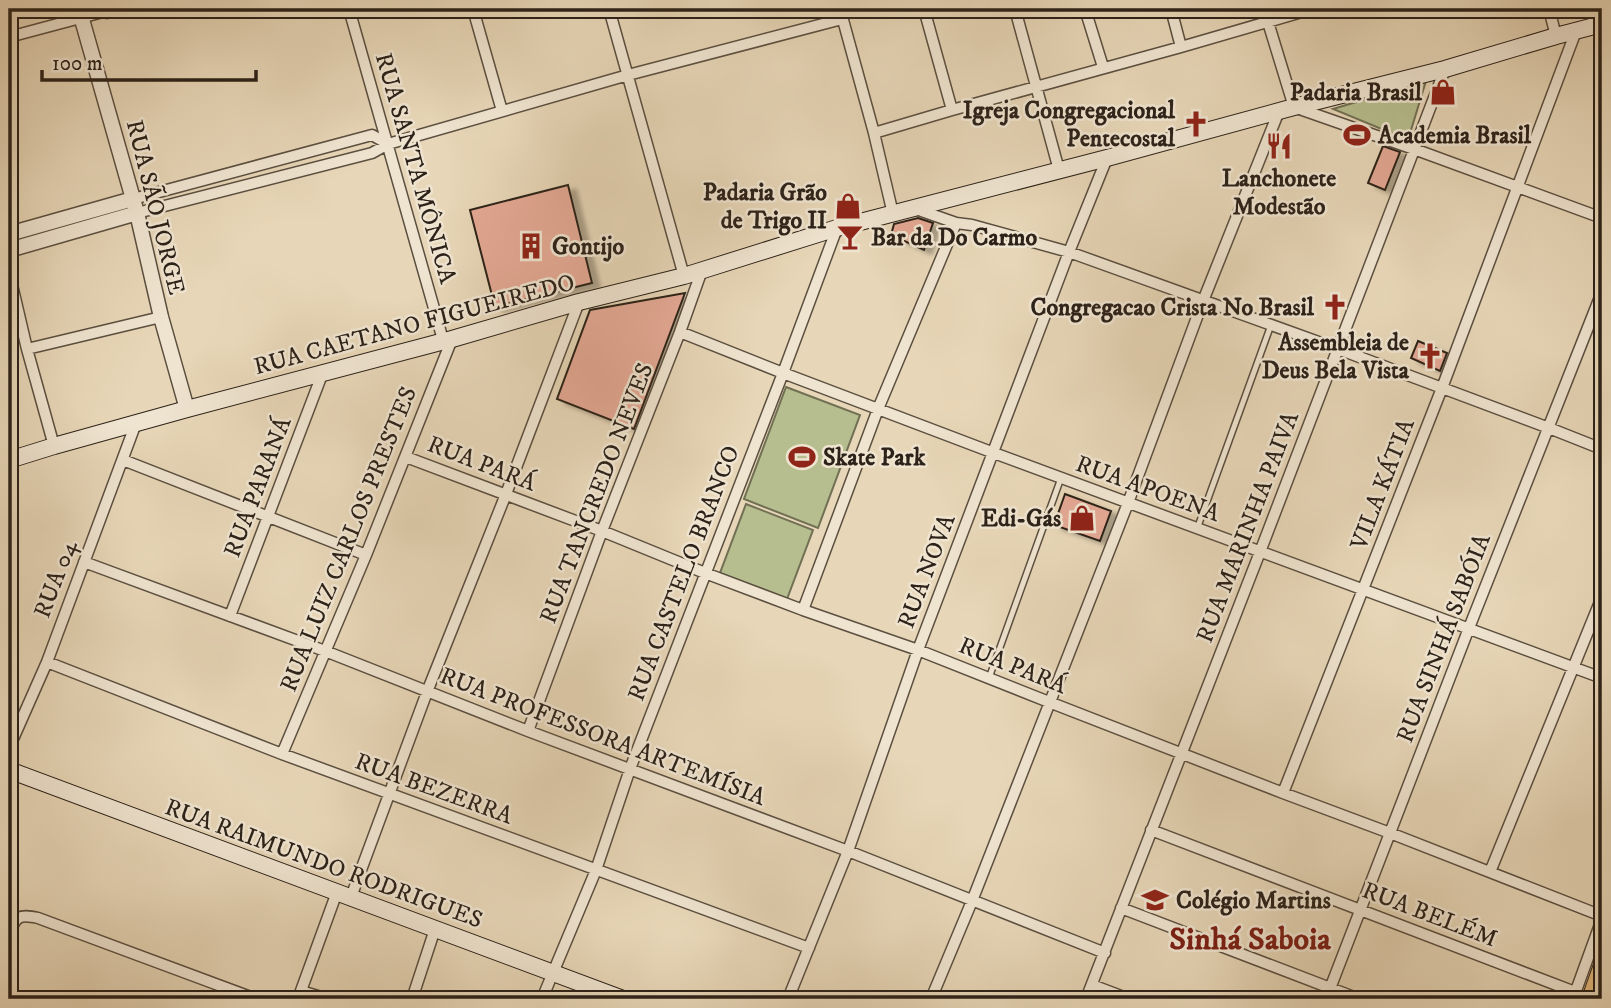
<svg xmlns="http://www.w3.org/2000/svg" width="1611" height="1008" viewBox="0 0 1611 1008" font-family="'IM FELL DW Pica',serif">
  <defs>
    <filter id="shadow"><feDropShadow dx="8" dy="4.5" stdDeviation="2" flood-color="#0004"/></filter>
  </defs>
  <rect width="100%" height="100%" fill="#e7d6b7"/>
  <filter id="stains"><feTurbulence type="fractalNoise" baseFrequency=".00286" numOctaves="4"/><feColorMatrix values="0 0 0 0 .2 0 0 0 0 .09 0 0 0 0 .02 0 0 0 .5 -.17"/></filter>
  <radialGradient id="worn" r=".72"><stop offset=".6" stop-color="#630" stop-opacity="0"/><stop offset="1" stop-color="#630" stop-opacity=".3"/></radialGradient>
  <path fill="#b6bd8e" stroke="#717054" stroke-width="2" d="M 1426,81 L 1408,140 L 1333,109 Z
    M 786,387 L 860,415 L 818,528 L 744,499 Z
    M 746,504 L 813,530 L 787,599 L 720,573 Z"/>
  <path fill="#e4a894" stroke="#2c2219" stroke-width="2" filter="url(#shadow)" d="M 1383,146 L 1400,152 L 1385,190 L 1368,183 Z
    M 568,185 L 592,283 L 495,307 L 470,210 Z
    M 918,218 L 933,223 L 924,250 L 891,235 L 894,224 Z
    M 685,293 L 634,429 L 557,399 L 590,310 Z
    M 1418,341 L 1447,353 L 1440,371 L 1411,358 Z
    M 1065,494 L 1111,511 L 1100,541 L 1054,525 Z"/>
  <g fill="none" stroke-linecap="round" stroke-linejoin="round">
    <g stroke="#5b4f40" stroke-width="8">
      <path id="service" d="M 1197,529 L 1271,325
        M 989,678 L 1061,478"/>
    </g>
    <g stroke="#5b4f40" stroke-width="13">
      <path id="minor" d="M 349,9 L 443,340
        M 473,9 L 502,111
        M 609,9 L 684,276
        M 840,9 L 874,133 L 893,214
        M 924,9 L 952,110
        M 1015,9 L 1059,170
        M 1085,9 L 1103,67
        M 1171,9 L 1181,47
        M 1264,9 L 1294,107 L 1414,149 L 1602,218
        M 1549,9 L 1556,36
        M 9,37 L 114,9
        M 874,133 L 952,110 L 1181,47 L 1312,9
        M 133,199 L 372,135 L 388,144
        M 916,209 L 956,223 L 972,225 L 1069,252 L 1338,349 L 1549,428 L 1602,449
        M 137,213 L 372,153 L 388,144 L 628,75 L 842,19
        M 9,272 L 27,349 L 54,446
        M 680,332 L 783,373 L 994,453 L 1602,678
        M 27,349 L 161,317
        M 406,457 L 602,531 L 705,573 L 803,610 L 918,650 L 1049,702 L 1283,793 L 1390,833 L 1602,916
        M 123,460 L 366,555
        M 84,562 L 325,651 L 528,731 L 848,851 L 1105,953
        M 803,610 L 878,409 L 956,223
        M 230,616 L 323,372
        M 47,662 L 282,754 L 809,948
        M 528,731 L 602,531 L 680,332 L 702,270
        M 9,748 L 47,662 L 136,423
        M 282,754 L 366,555 L 452,339
        M 1283,793 L 1442,388 L 1576,31
        M 1151,830 L 1575,992
        M 1490,872 L 1602,597
        M 351,897 L 427,692 L 506,494 L 579,302
        M 1121,908 L 1359,999
        M 9,934 C 16,916 19,914 38,918 L 256,999
        M 1092,985 L 1129,999
        M 301,991 L 328,999
        M 298,999 L 337,892
        M 412,999 L 435,929
        M 542,999 L 596,870 L 630,769 L 783,373 L 837,228
        M 788,999 L 848,851 L 918,650 L 1069,252 L 1107,158
        M 931,999 L 972,901 L 1128,503 L 1203,301 L 1279,111
        M 1086,999 L 1260,552 L 1445,69
        M 1326,999 L 1469,628 L 1602,292
        M 1573,999 L 1602,919"/>
    </g>
    <g stroke="#5b4f40" stroke-width="17">
      <path id="tertiary" d="M 79,9 L 137,213 L 161,317 L 187,409
        M 107,9 L 107,11
        M 9,234 L 133,199
        M 9,250 L 137,213"/>
    </g>
    <g stroke="#2c2219" stroke-width="18">
      <path id="secondary" d="M 9,460 L 54,446 L 187,409 L 452,339 L 579,302 L 684,276 L 837,228 L 1107,158 L 1294,107 L 1445,69 L 1556,36 L 1602,24
        M 9,770 L 623,999"/>
    </g>
    <g stroke="#2c2219" stroke-width="20">
      <path id="primary" d="M 1591,999 L 1602,968"/>
    </g>
    <use href="#service" stroke="#efe4d0" stroke-width="5"/>
    <use href="#minor" stroke="#efe4d0" stroke-width="10"/>
    <use href="#tertiary" stroke="#efe4d0" stroke-width="14"/>
    <use href="#secondary" stroke="#efe4d0" stroke-width="16"/>
    <use href="#primary" stroke="#e4bb7c" stroke-width="18"/>
  </g>
  <defs>
    <g id="shop-bare" transform="scale(2.1)"><path d="M-5-2.5h2.3a2.7 3.5 0 0 1 5.4 0H5L5.5 6h-11ZM-1.5-2.5h3a1.5 2.3 0 0 0-3 0Z" fill="#8f2418" stroke="#efe4d0" stroke-width="2.5" paint-order="stroke"/></g>
    <g id="church-bare" transform="scale(2.1)"><path d="M-1.2-6h2.4v3.5h3.3v2.4h-3.3V6h-2.4V-.1h-3.3v-2.4h3.3Z" fill="#8f2418" stroke="#efe4d0" stroke-width="2.5" paint-order="stroke"/></g>
    <g id="stadium-bare" transform="scale(2.1)"><path d="M0-5a6.5 5 0 1 0 0 10a6.5 5 0 1 0 0-10ZM-3.5-1.8h7v3.6h-7Z" fill="#8f2418" stroke="#efe4d0" stroke-width="2.5" paint-order="stroke"/></g>
    <g id="restaurant-bare" transform="scale(2.1)"><path d="M-5-6h1v4h1v-4h1v4h1v-4h1v5L-1.5 .5V6h-2V.5L-5-1ZM5-6V6H3V1.5H1.5Q1.5-4 5-6Z" fill="#8f2418" stroke="#efe4d0" stroke-width="2.5" paint-order="stroke"/></g>
    <g id="bar-bare" transform="scale(2.1)"><path d="M-6-5H6L.8 .8V4.5H3.5V6h-7V4.5H-.8V.8Z" fill="#8f2418" stroke="#efe4d0" stroke-width="2.5" paint-order="stroke"/></g>
    <g id="building-bare" transform="scale(2.1)"><path d="M-4-6H4V6H1V3H-1V6H-4ZM-2.5-4.3h1.7v1.8h-1.7ZM.8-4.3h1.7v1.8H.8ZM-2.5-1h1.7V.8h-1.7ZM.8-1h1.7V.8H.8Z" fill="#8f2418" stroke="#efe4d0" stroke-width="2.5" paint-order="stroke"/></g>
    <g id="school-bare" transform="scale(2.1)"><path d="M0-5L7-2L0 1L-7-2ZM-4 1L0 2.5L4 1V4Q0 6-4 4Z" fill="#8f2418" stroke="#efe4d0" stroke-width="2.5" paint-order="stroke"/></g>
  </defs>
  <g fill-rule="evenodd">
    <use href="#shop-bare" x="1443" y="92"/>
    <use href="#church-bare" x="1196" y="124"/>
    <use href="#stadium-bare" x="1357" y="135"/>
    <use href="#restaurant-bare" x="1279" y="146"/>
    <use href="#shop-bare" x="848" y="206"/>
    <use href="#bar-bare" x="850" y="237"/>
    <use href="#building-bare" x="531" y="246"/>
    <use href="#church-bare" x="1335" y="307"/>
    <use href="#church-bare" x="1430" y="356"/>
    <use href="#stadium-bare" x="802" y="457"/>
    <use href="#shop-bare" x="1082" y="518"/>
    <use href="#school-bare" x="1155" y="900"/>
  </g>
  <g text-anchor="middle" stroke-width="5" stroke-linejoin="round" paint-order="stroke">
    <g font-size="24" font-weight="bold" fill="#2c2219" stroke="#efe4d0" text-anchor="end">
      <text x="1422" y="100">Padaria Brasil</text>
      <text x="1175" y="118">Igreja Congregacional<tspan x="1175" dy="28">Pentecostal</tspan></text>
      <text x="1378" y="143" text-anchor="start">Academia Brasil</text>
      <text x="1279" y="186" text-anchor="middle">Lanchonete<tspan x="1279" dy="28">Modestão</tspan></text>
      <text x="827" y="200">Padaria Grão<tspan x="827" dy="28">de Trigo II</tspan></text>
      <text x="871" y="245" text-anchor="start">Bar da Do Carmo</text>
      <text x="552" y="254" text-anchor="start">Gontijo</text>
      <text x="1314" y="315">Congregacao Crista No Brasil</text>
      <text x="1409" y="350">Assembleia de<tspan x="1409" dy="28">Deus Bela Vista</tspan></text>
      <text x="823" y="465" text-anchor="start">Skate Park</text>
      <text x="1061" y="526">Edi-Gás</text>
      <text x="1176" y="908" text-anchor="start">Colégio Martins</text>
    </g>
    <g font-size="24" fill="#2c2219" stroke="#efe4d0">
      <text transform="translate(416 168) rotate(74)" y="8">RUA SANTA MÔNICA</text>
      <text transform="translate(156 207) rotate(76)" y="8">RUA SÃO JORGE</text>
      <text transform="translate(414 324) rotate(-15)" y="8">RUA CAETANO FIGUEIREDO</text>
      <text transform="translate(482 463) rotate(21)" y="8">RUA PARÁ</text>
      <text transform="translate(1382 484) rotate(-69)" y="8">VILA KÁTIA</text>
      <text transform="translate(257 487) rotate(-69)" y="8">RUA PARANÁ</text>
      <text transform="translate(1148 488) rotate(20)" y="8">RUA APOENA</text>
      <text transform="translate(596 493) rotate(-69)" y="8">RUA TANCREDO NEVES</text>
      <text transform="translate(1247 527) rotate(-69)" y="8">RUA MARINHA PAIVA</text>
      <text transform="translate(348 539) rotate(-68)" y="8">RUA LUIZ CARLOS PRESTES</text>
      <text transform="translate(926 571) rotate(-69)" y="8">RUA NOVA</text>
      <text transform="translate(683 573) rotate(-69)" y="8">RUA CASTELO BRANCO</text>
      <text transform="translate(55 579) rotate(-69)" y="8">RUA 04</text>
      <text transform="translate(1443 638) rotate(-69)" y="8">RUA SINHÁ SABÓIA</text>
      <text transform="translate(1013 665) rotate(22)" y="8">RUA PARÁ</text>
      <text transform="translate(603 736) rotate(21)" y="8">RUA PROFESSORA ARTEMÍSIA</text>
      <text transform="translate(434 788) rotate(20)" y="8">RUA BEZERRA</text>
      <text transform="translate(324 863) rotate(20)" y="8">RUA RAIMUNDO RODRIGUES</text>
      <text transform="translate(1430 914) rotate(21)" y="8">RUA BELÉM</text>
    </g>
    <g font-size="32" font-weight="bold" fill="#7a1f14" stroke="#efe4d0">
      <text x="1250" y="949">Sinhá Saboia</text>
    </g>
  </g>
  <rect width="1611" height="1008" fill="none" stroke="#e7d6b7" stroke-width="35"/>
  <rect x="10" y="10" width="1590" height="987" fill="none" stroke="#2c2219" stroke-width="3.5"/>
  <rect x="18" y="18" width="1576" height="973" fill="none" stroke="#2c2219" stroke-width="2"/>
  <path d="M42 70v10h214v-10" fill="none" stroke="#2c2219" stroke-width="3.5"/>
  <text x="52" y="70" font-size="21" fill="#2c2219" stroke="#efe4d0" stroke-width="5" paint-order="stroke">100 m</text>
  <rect width="100%" height="100%" filter="url(#stains)"/>
  <rect width="100%" height="100%" fill="url(#worn)"/>
</svg>
